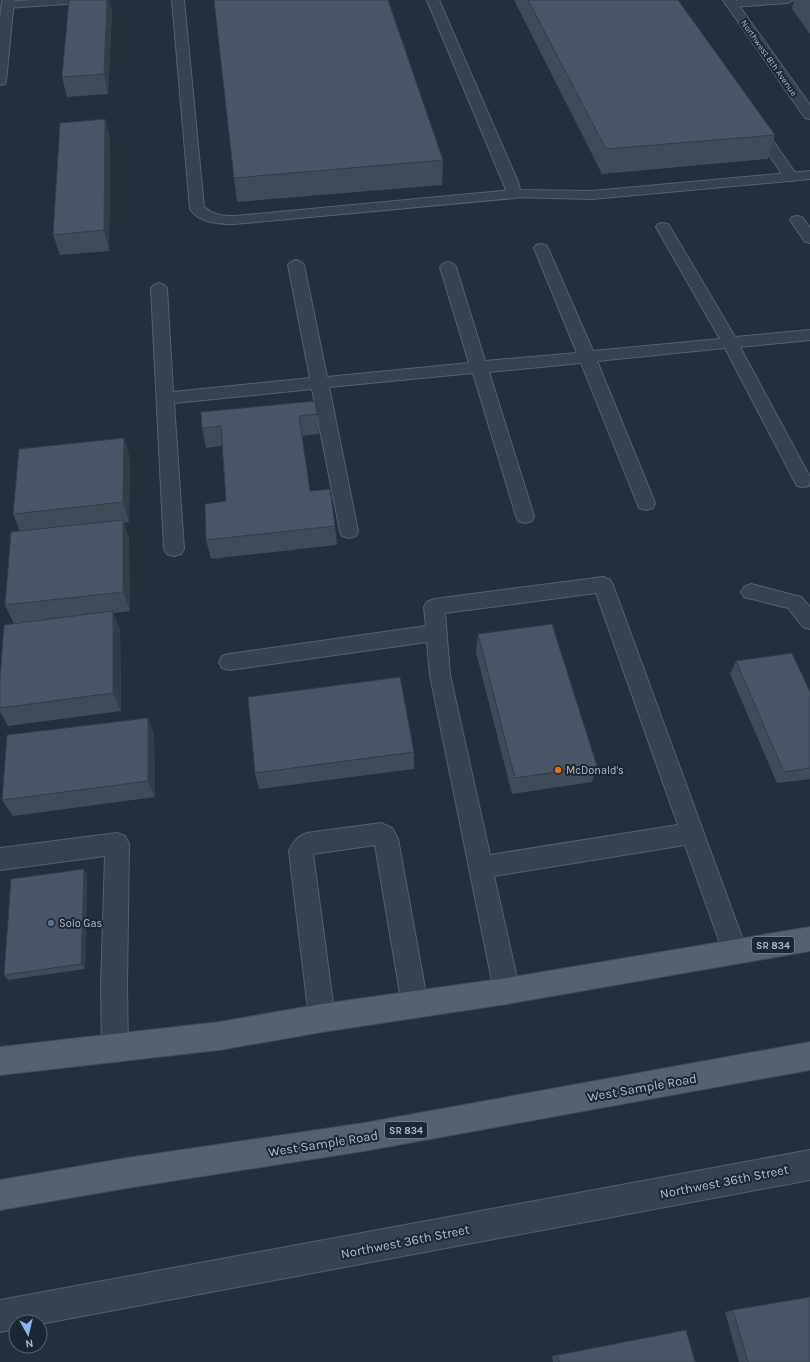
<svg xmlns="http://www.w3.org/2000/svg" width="810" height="1362" viewBox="0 0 810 1362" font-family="Karla,sans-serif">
  <rect width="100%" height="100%" fill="#242f3e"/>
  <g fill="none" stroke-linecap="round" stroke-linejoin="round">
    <g stroke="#565f6c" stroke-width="2">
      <path id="service" d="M 31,0 L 85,0 L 79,3 L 8,8 L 2,5 L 8,2 Z
        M 172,0 L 184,0 L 204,207 C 214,215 222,216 234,216 L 514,190 L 519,191 L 521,194 L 519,197 L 514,198 L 234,224 C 219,224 199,223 190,209 Z
        M 740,0 L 793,0 L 787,3 L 731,7 L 725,4 L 727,2 Z
        M 755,121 L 760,122 L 796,174 L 798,177 L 796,180 L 791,181 L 786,180 L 749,125 L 750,122 Z
        M 797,216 L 802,217 L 810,228 L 810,243 L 805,242 L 790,220 L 792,217 Z
        M 663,223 L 668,224 L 670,227 L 735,337 L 810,330 L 810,340 L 740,347 L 810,477 L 809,486 L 803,487 L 797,486 L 725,348 L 597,361 L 655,503 L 653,508 L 646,510 L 639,508 L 581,363 L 489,372 L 534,516 L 532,521 L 525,523 L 518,521 L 516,516 L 473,373 L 329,387 L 358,531 L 356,536 L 349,538 L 342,536 L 340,531 L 312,389 L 174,403 L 184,549 L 181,554 L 174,556 L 167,554 L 164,549 L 151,288 L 154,285 L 159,283 L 164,285 L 167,288 L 173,392 L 310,378 L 288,265 L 291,262 L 296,260 L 301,262 L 304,265 L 327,377 L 469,363 L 440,267 L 443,264 L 448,262 L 453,264 L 456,267 L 485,361 L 577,353 L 534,248 L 536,245 L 541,244 L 546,245 L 548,248 L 593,351 L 720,339 L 656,227 L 658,224 Z
        M 603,577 L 610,580 L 613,585 L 747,951 L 744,960 L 735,963 L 726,960 L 685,845 L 494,876 L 520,991 L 516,1000 L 507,1004 L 498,1000 L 494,991 L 430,675 L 427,642 L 229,670 L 222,668 L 219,662 L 222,656 L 229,654 L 426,626 L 424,607 L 427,602 L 434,599 ZM 596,593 L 678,825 L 490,855 L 450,675 L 445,613 Z
        M 751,584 L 801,597 L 810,607 L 810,629 L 803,627 L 788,608 L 744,597 L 741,592 L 744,587 Z
        M 381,823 L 392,828 L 398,839 L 428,1005 L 424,1014 L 415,1018 L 406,1014 L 402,1005 L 375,845 L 313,854 L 335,1018 L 331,1027 L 322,1031 L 313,1027 L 309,1018 L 289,851 C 293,842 297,837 307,833 Z
        M 117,833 L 125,836 L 129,844 L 127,986 L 128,1049 L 124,1058 L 115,1062 L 106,1058 L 102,1049 L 101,986 L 105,856 L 0,870 L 0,848 Z"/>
    </g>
    <g stroke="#565f6c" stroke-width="2">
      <path id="minor" d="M 2,0 L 14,0 L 6,81 L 5,84 L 0,85 L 0,20 Z
        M 427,0 L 439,0 L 518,182 L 520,190 L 592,191 L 810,171 L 810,179 L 592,199 L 509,197 Z
        M 723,0 L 735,0 L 810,105 L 810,119 L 805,118 Z
        M 810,1150 L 810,1180 L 40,1324 L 40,1322 L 16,1322 L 16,1329 L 0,1332 L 0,1300 Z"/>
    </g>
    <g stroke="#414a57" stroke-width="2">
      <path id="primary" d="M 810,927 L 810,951 L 507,1004 L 322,1032 L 219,1050 L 0,1075 L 0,1047 L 219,1022 L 322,1004 L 507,978 Z
        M 810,1042 L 810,1070 L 364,1151 L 127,1188 L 0,1210 L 0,1180 L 127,1158 L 364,1123 Z"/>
    </g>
    <use href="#service" fill="#38414e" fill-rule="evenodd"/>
    <use href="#minor" fill="#38414e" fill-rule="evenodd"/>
    <use href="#primary" fill="#56606e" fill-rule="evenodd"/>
  </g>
  <path fill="#404a59" d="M 69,0 L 109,0 L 112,11 L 108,94 L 67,97 L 62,77 Z
    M 514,0 L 678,0 L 775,135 L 768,159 L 602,174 Z
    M 794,0 L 810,0 L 810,34 L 792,9 Z
    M 105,119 L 110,139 L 109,251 L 60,255 L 53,235 Z
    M 443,160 L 442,185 L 237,202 L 234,178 Z
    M 201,412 L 317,414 L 319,434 L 302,436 L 310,491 L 335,526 L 337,545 L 211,559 L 206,540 L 226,501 L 222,446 L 206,448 L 202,428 Z
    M 130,458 L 129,522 L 124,523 L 129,539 L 130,611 L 113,613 L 120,630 L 121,711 L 8,726 L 0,712 L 0,679 L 14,624 L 5,605 L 20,531 L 13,514 Z
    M 478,634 L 597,766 L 592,782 L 512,794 L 476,652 Z
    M 736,661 L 810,692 L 810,779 L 777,783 L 730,674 Z
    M 148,718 L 154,735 L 155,797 L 13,816 L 2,800 Z
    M 414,752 L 414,769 L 259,789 L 255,773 Z
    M 87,875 L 85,969 L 8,980 L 4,975 Z
    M 733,1310 L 810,1362 L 739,1362 L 725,1312 Z
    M 558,1355 L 695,1362 L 553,1362 L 552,1356 Z"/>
  <path fill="#343c48" d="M 107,0 L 109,0 L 112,11 L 108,94 L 104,74 Z
    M 105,119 L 110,139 L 109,251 L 104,230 Z
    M 124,438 L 130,458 L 129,522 L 123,502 Z
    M 123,520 L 129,539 L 130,611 L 123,592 Z
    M 113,611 L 120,630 L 121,711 L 113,693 Z
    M 148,718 L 154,735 L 155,797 L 148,781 Z
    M 84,869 L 87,875 L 85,969 L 81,964 Z"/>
  <path fill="#4a5667" stroke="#343c48" d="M 69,0 L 107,0 L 104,74 L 62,77 Z
    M 214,0 L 388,0 L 443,160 L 234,178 Z
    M 528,0 L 678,0 L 775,135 L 606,149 Z
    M 105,119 L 104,230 L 53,235 L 60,123 Z
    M 315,401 L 317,414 L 299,416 L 310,491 L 330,489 L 335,526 L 206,540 L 205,504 L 226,501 L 221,426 L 202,428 L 201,412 Z
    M 124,438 L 123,502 L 13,514 L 19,449 Z
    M 123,520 L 123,592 L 5,605 L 11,532 Z
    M 113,611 L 113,693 L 0,708 L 0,679 L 4,625 Z
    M 552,624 L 597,766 L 515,778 L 478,634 Z
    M 792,653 L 810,692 L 810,768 L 784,772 L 736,661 Z
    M 400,677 L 414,752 L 255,773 L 248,697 Z
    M 148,718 L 148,781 L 2,800 L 7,735 Z
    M 84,869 L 81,964 L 4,975 L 11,879 Z
    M 810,1297 L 810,1362 L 748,1362 L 733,1310 Z
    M 686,1330 L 695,1362 L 559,1362 L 558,1355 Z"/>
  <circle fill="#e8710a" stroke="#1d2633" stroke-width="1.5" cx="558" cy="770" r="4"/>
  <circle fill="#5c6f8a" stroke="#1d2633" stroke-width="1.5" cx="51" cy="923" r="4"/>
  <g text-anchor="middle" stroke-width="4" stroke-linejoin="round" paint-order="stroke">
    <g font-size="9" fill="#b4bcc9" stroke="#1d2633">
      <text transform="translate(769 58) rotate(55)" y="3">Northwest 8th Avenue</text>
    </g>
    <g fill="#1d2633" stroke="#878f9c" stroke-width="1">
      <rect x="752" y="937" width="42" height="16" rx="3"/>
      <rect x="385" y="1122" width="42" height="16" rx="3"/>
    </g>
    <g font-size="10" font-weight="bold" fill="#b4bcc9">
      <text x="773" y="949">SR 834</text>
      <text x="406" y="1134">SR 834</text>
    </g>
    <g font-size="11" fill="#b4bcc9" stroke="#1d2633" text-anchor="start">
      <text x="566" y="774">McDonald's</text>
      <text x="59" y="927">Solo Gas</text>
    </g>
    <g font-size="13" fill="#b4bcc9" stroke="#1d2633">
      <text transform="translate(642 1087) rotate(-10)" y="5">West Sample Road</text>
      <text transform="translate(323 1143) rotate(-9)" y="5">West Sample Road</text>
      <text transform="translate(724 1181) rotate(-11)" y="5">Northwest 36th Street</text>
      <text transform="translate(405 1241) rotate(-11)" y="5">Northwest 36th Street</text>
    </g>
  </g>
  <g transform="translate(28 1334) rotate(172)"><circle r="19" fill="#1d2633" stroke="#59626f"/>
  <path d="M0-3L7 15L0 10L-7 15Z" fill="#8bb4f7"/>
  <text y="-6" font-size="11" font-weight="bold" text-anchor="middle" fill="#b4bcc9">N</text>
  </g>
</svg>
